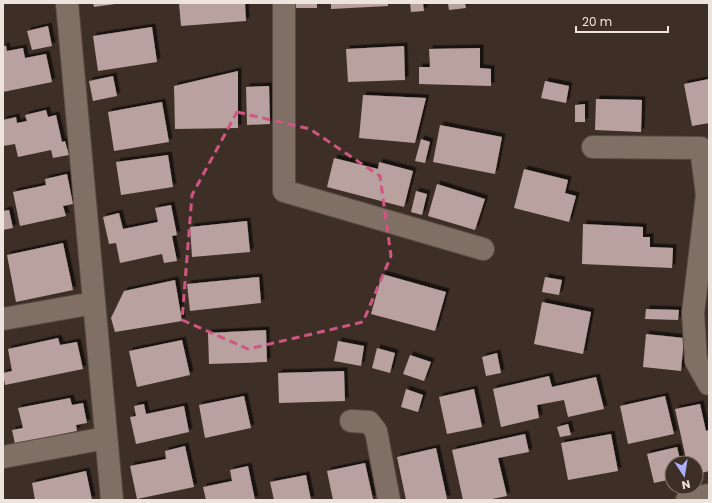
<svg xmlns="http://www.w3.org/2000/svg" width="712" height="503" viewBox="0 0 712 503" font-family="Poppins,sans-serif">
  <defs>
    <filter id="shadow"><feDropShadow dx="3.5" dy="-3.5" stdDeviation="0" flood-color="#0009"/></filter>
  </defs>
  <rect width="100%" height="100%" fill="#3e2f26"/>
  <path fill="#b8a19e" filter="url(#shadow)" d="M 93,3 L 115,3 L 115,4 L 94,7 Z
    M 179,3 L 245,3 L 246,21 L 181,26 Z
    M 294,3 L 317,3 L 317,8 L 294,8 Z
    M 331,3 L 388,3 L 388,6 L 331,9 Z
    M 410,3 L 423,3 L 424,11 L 411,12 Z
    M 448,3 L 465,3 L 466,8 L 449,10 Z
    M 48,26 L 52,46 L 32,50 L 27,31 Z
    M 152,27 L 157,62 L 98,71 L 93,36 Z
    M 3,46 L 6,46 L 7,51 L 23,48 L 25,58 L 46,54 L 52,82 L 3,92 Z
    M 404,46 L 405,80 L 348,82 L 346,49 Z
    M 480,48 L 480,68 L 491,69 L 491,86 L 419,84 L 419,67 L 430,67 L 429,49 Z
    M 238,71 L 238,128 L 175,129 L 174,86 Z
    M 113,76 L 117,96 L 93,101 L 89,81 Z
    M 709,79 L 709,123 L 692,126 L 684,84 Z
    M 545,81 L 569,86 L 566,103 L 541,98 Z
    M 269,86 L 270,124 L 247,125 L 246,87 Z
    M 363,95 L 426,98 L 415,143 L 359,138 Z
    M 596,99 L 642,100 L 641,132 L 595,130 Z
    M 162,102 L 169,142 L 114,151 L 108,112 Z
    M 585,104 L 585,122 L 575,122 L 575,105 Z
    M 46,110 L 48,117 L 56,115 L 62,142 L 65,141 L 69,155 L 53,158 L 51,150 L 18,157 L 15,144 L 3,146 L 3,120 L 16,117 L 17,123 L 27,121 L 25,115 Z
    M 440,125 L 502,137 L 495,174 L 433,162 Z
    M 421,139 L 430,142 L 425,163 L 415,161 Z
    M 168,155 L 173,187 L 121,195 L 116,162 Z
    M 334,158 L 378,169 L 379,162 L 413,171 L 404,207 L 327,187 Z
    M 524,169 L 568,180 L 565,193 L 576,196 L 569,222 L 514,208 Z
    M 67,174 L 73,204 L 63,206 L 66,216 L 20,226 L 13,192 L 46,185 L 45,179 Z
    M 437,184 L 485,199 L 475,230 L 428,216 Z
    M 416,191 L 427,194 L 422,215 L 411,212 Z
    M 171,205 L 177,235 L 172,236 L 177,261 L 164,263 L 162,254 L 120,263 L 116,243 L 109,244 L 103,217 L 119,213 L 123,229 L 158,222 L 155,208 Z
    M 9,210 L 13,228 L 3,230 L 3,211 Z
    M 247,221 L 250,252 L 192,257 L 190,227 Z
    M 583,224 L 643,227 L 643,237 L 650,237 L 650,247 L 673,248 L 672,268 L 582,264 Z
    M 63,243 L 73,290 L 16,302 L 7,255 Z
    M 382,274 L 446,292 L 435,331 L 371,314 Z
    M 259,277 L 261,303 L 190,311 L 187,284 Z
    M 545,277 L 562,280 L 559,295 L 542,292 Z
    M 175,280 L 182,321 L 115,332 L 111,318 L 124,291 Z
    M 542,302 L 591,312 L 583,354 L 534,344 Z
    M 646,309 L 679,310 L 678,320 L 645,319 Z
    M 266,330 L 267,362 L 209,364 L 208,333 Z
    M 646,334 L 684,338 L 681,371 L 643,367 Z
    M 58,338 L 60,345 L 77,342 L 83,369 L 5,385 L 3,373 L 12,371 L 8,349 Z
    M 182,340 L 190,375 L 137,387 L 129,351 Z
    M 338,341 L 364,346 L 361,366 L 334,361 Z
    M 377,348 L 395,353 L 390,373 L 372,368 Z
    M 497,353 L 501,373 L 486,376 L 482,357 Z
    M 410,355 L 431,362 L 424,381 L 403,374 Z
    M 344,371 L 345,401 L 279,403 L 278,373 Z
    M 549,376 L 552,387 L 596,377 L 604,409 L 568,417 L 564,400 L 537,405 L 539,418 L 501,427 L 493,389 Z
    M 406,389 L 423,395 L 418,412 L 401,407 Z
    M 474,389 L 482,427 L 447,434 L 439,397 Z
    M 244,396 L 251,428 L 205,438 L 199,405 Z
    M 665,396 L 674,434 L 628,444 L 620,406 Z
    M 70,398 L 72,405 L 83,403 L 87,423 L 76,425 L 77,431 L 15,444 L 12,430 L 23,428 L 18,408 Z
    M 144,404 L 146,414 L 184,406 L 189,432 L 136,444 L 130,417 L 136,416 L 134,406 Z
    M 700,404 L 706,431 L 709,430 L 709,471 L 698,474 L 694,458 L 686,459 L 675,409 Z
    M 568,424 L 571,435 L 560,437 L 557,427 Z
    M 525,434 L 529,452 L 498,458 L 507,496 L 487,500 L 463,500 L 452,450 Z
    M 611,434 L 618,471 L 568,480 L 561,443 Z
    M 185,446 L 194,487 L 137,499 L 130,466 L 166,459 L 165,451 Z
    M 677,447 L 681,463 L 672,463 L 672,479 L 654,483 L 647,454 Z
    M 436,448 L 447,499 L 406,500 L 397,457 Z
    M 365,463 L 373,499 L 333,500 L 327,471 Z
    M 248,466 L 255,500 L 206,500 L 203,487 L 232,481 L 230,470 Z
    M 86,471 L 92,500 L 35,500 L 32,483 Z
    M 306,475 L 311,500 L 274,500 L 270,482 Z"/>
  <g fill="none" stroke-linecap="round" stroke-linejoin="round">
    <g stroke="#594c44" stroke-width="24">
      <path id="minor" d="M 67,3 L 112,500
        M 284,3 L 284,191 L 483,249
        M 593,147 L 701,148 L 707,195 L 693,313 L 696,361 L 709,384
        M 3,319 L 94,303
        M 351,421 L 369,422 L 376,431 L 389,500
        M 3,457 L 106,438"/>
    </g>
    <g stroke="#594c44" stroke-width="24">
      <path id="tertiary" d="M 687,500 L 709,495"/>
    </g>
    <use href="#minor" stroke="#806f65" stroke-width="22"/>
    <use href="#tertiary" stroke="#806f65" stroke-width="22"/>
  </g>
  <path fill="none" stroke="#cf5582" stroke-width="3" stroke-dasharray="8 5" stroke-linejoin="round" d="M 237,112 L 310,129 L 380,176 L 391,256 L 363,322 L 248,349 L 182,320 L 192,195 Z"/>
  <rect width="712" height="503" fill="none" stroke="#eee4de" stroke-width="8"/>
  <g transform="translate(684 475) rotate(168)"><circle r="19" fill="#3e2f26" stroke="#847770"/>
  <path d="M0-3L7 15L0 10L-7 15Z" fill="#abaffb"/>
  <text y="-6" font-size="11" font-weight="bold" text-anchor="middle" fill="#eee4de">N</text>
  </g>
  <path d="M576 26v6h92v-6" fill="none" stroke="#eee4de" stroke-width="2"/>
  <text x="582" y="26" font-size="12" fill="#eee4de" stroke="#3e2f26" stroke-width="3" paint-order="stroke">20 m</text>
</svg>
